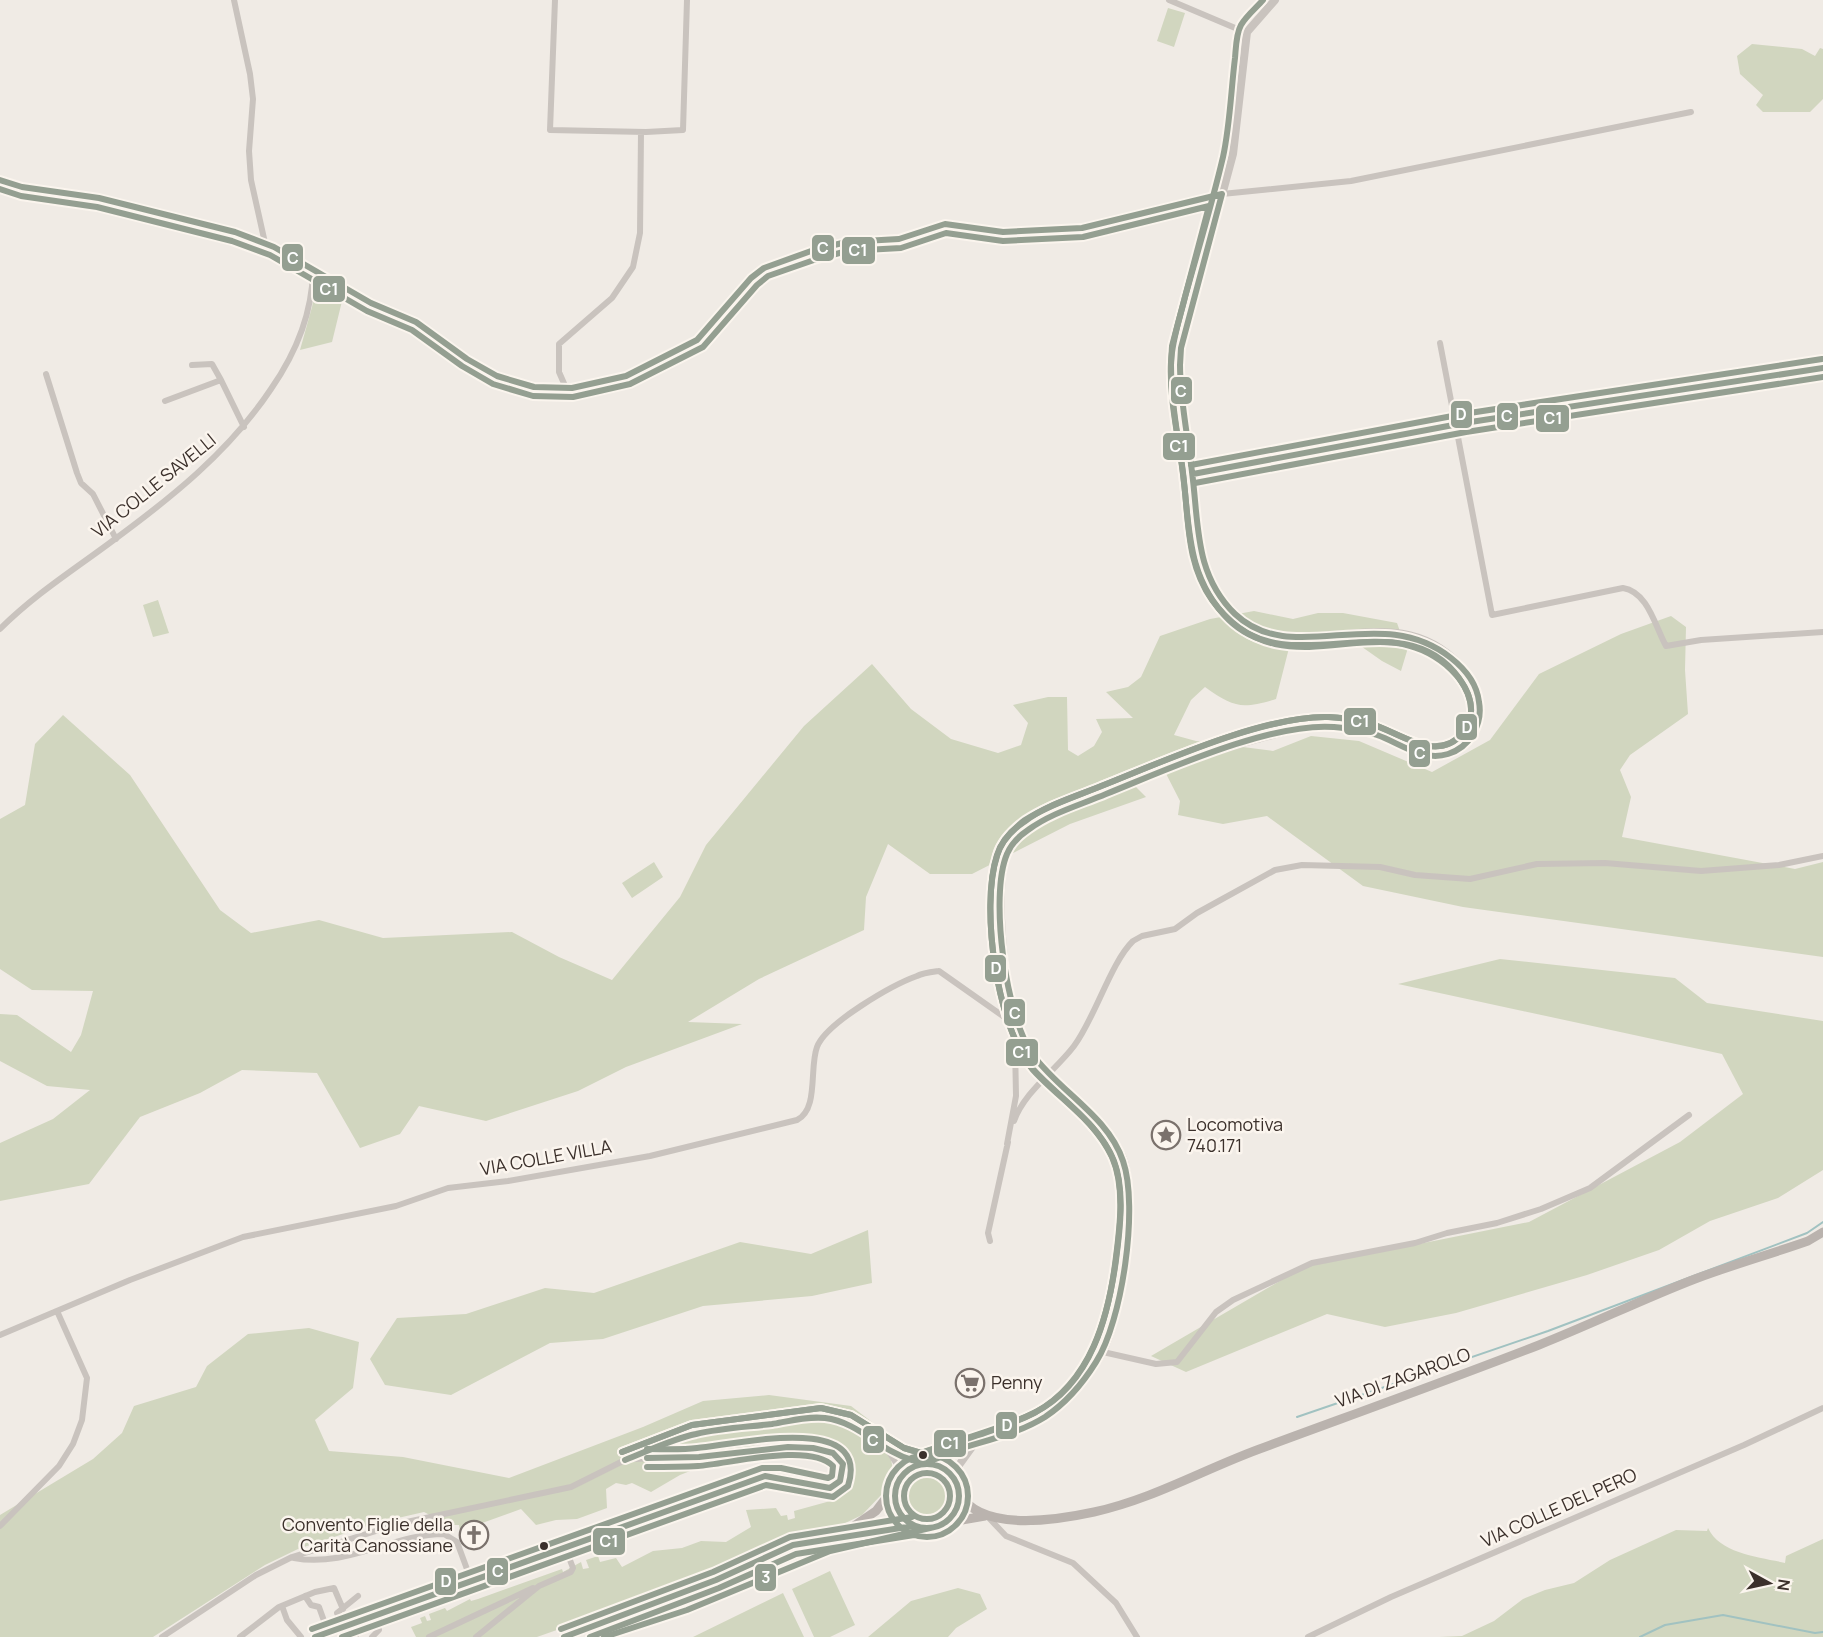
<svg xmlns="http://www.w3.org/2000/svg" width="1823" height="1637" viewBox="0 0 1823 1637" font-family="Manrope,sans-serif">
  <rect width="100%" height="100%" fill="#f0ebe5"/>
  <path fill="#d1d6bf" d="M 1168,8 L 1185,13 L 1174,47 L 1157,41 Z
    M 1752,44 L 1802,49 L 1815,56 L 1820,48 L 1823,49 L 1823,99 L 1810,112 L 1763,112 L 1756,105 L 1763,95 L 1740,74 L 1737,56 Z
    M 318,277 L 344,293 L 332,342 L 300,350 L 312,307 Z
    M 158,600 L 169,633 L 153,637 L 143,605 Z
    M 1254,611 L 1293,619 L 1318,613 L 1343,613 L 1397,623 L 1407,651 L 1401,671 L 1382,661 L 1355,642 C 1332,651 1313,651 1289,648 L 1276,699 C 1242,709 1234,708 1205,687 L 1191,700 L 1174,735 L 1196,741 L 1273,751 L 1311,736 L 1359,741 L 1432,772 L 1490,740 L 1539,674 L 1621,634 L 1671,616 L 1686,627 L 1685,670 L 1688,714 L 1630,755 L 1620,770 L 1631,797 L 1622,837 L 1795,869 L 1823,862 L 1823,957 L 1463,907 L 1363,886 L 1267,816 L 1223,824 L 1178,815 L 1180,801 L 1158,758 L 1122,773 L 1146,797 L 1070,824 L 972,874 L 930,874 L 888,844 L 866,897 L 864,930 L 759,979 L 688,1022 L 742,1024 L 626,1067 L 578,1091 L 486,1121 L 419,1106 L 400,1134 L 360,1148 L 317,1073 L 242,1070 L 200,1093 L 140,1117 L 89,1184 L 0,1201 L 0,1143 L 53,1119 L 90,1090 L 47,1086 L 0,1061 L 0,1014 L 17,1015 L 71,1052 L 81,1035 L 93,991 L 32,990 L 0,969 L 0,819 L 25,805 L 35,744 L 63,715 L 130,775 L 220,910 L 251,933 L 319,920 L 383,938 L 512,932 L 559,957 L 612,980 L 680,897 L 706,845 L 804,726 L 872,664 L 911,709 L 951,739 L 998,753 L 1021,745 L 1028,723 L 1013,705 L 1048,697 L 1067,697 L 1068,750 L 1078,756 L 1094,746 L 1102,732 L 1096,719 L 1133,718 L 1106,692 L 1128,687 L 1141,677 L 1160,636 L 1210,619 Z
    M 654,862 L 663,877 L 632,898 L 622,883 Z
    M 1500,959 L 1675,978 L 1707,1003 L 1823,1021 L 1823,1170 L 1778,1198 L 1710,1221 L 1659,1250 L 1587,1275 L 1456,1313 L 1385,1327 L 1327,1314 L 1186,1372 L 1151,1356 L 1304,1267 L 1529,1222 L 1680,1142 L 1743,1094 L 1722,1054 L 1398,984 Z
    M 868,1230 L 872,1283 L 812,1296 L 703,1306 L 603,1339 L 550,1343 L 451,1395 L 385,1385 L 370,1359 L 397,1318 L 466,1314 L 545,1288 L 594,1293 L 740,1242 L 811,1254 Z
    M 309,1328 L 359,1342 L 353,1388 L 315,1420 L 329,1451 L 403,1457 L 509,1478 L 643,1427 L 703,1401 L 769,1395 L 851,1406 L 885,1432 L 893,1469 L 883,1493 L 862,1515 L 837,1527 L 782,1543 L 650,1597 L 537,1637 L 416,1637 L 411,1627 L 422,1623 L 420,1618 L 425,1616 L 427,1621 L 431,1620 L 429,1614 L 445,1608 L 447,1611 L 470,1599 L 471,1601 L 478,1599 L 562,1569 L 563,1572 L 581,1562 L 583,1569 L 589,1568 L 586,1560 L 598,1556 L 600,1562 L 616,1558 L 622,1567 L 653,1551 L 682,1548 L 701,1541 L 726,1542 L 751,1527 L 746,1510 L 776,1508 L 781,1516 L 787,1515 L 788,1520 L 795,1518 L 794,1511 L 834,1500 L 842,1491 L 848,1473 L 843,1457 L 837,1451 L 807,1441 L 766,1441 L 680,1475 L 651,1492 L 632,1483 L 626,1485 L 616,1483 L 606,1489 L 607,1508 L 577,1519 L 556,1520 L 536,1525 L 521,1509 L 460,1531 L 459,1525 L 449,1525 L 424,1512 L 376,1523 L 298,1549 L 265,1565 L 153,1637 L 0,1637 L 0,1515 L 93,1459 L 122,1433 L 134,1406 L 196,1387 L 207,1366 L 248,1334 Z
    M899 1498a27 27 0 1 1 54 0a27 27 0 1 1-54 0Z
    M 1708,1528 C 1720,1554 1760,1557 1785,1563 L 1786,1556 L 1823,1539 L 1823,1637 L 1439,1637 L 1462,1636 L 1494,1621 L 1523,1599 L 1545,1590 L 1574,1583 L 1610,1560 L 1676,1530 L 1707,1531 Z
    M 830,1571 L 855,1625 L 830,1637 L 814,1637 L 792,1589 Z
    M 958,1588 L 980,1594 L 987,1609 L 956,1628 L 948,1637 L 868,1637 L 911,1601 Z
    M 783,1593 L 804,1637 L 693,1637 Z"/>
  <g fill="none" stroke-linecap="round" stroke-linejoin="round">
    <path stroke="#a1c2c1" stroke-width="2" d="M 1297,1417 L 1548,1331 L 1807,1233 L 1823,1222
      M 1640,1637 L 1665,1625 L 1723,1615 L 1815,1633 L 1823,1632"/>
    <path stroke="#c9c3be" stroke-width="6" d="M 234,0 L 250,74 L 253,99 L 249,151 L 251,180 L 265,243
      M 555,0 L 550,130 L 646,132 L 683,130 L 687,0
      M 1169,0 L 1247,33
      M 0,180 L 22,187 L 99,198 L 235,232 L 274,247 L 371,303 L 416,322 L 467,359 L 497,376 L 534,387 L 572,388 L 626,376 L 697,340 L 741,288 L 764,268 L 846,242 L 899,239 L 945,224 L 1003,232 L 1082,228 L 1222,194 L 1351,181 L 1691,112
      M 1440,343 L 1492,615 L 1623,588 C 1648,592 1655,626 1666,646 L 1701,640 L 1823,632
      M 192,365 L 212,364 L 221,380
      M 46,374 L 77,473 L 81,483 L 93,494 L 116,539
      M 566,388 L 559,372 L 559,344 L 612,298 L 633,267 L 640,233 L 641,132
      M 165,401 L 221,380 L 244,427
      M 1193,474 L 1464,423 L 1823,368
      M 0,629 C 34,595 72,571 111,542 C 171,498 229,452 271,389 C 296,353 312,315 313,271
      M 1014,1121 C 1024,1092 1056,1070 1074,1046 C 1095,1018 1111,962 1133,941 L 1142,936 L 1175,929 L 1197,913 L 1275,870 L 1302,865 L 1380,867 L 1415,875 L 1470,879 L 1537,864 L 1605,863 L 1701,871 L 1779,865 L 1823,856
      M 990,1241 L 988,1233 L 1008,1142
      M 0,1335 L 130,1280 L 243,1237 L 396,1206 L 448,1188 L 508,1181 L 650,1156 L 797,1120 C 819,1109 809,1068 817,1047 C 826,1023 892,985 917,976 C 923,973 932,972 939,971 L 1017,1026 L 1015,1045 L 1016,1096 L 1007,1144
      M 1103,1352 L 1156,1364 L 1177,1362 L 1216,1312 L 1233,1300 L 1312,1263 L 1415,1243 L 1447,1233 L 1497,1223 L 1541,1209 L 1590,1188 L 1689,1115
      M 889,1452 L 898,1466 L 896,1485
      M 988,1517 L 1006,1536 L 1073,1563 L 1116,1603 L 1137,1637
      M 0,1526 L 59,1466 L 73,1444 L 82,1420 L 87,1378 L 57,1311
      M 294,1558 C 347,1568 393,1534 444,1534 L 457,1542 L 471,1580
      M 305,1596 L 311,1605 L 319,1607 L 328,1632
      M 282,1606 L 287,1620 L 301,1637
      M 350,1623 L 356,1637
      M 344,1626 L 337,1613 L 358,1596
      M 162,1637 L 256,1575 L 292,1557 L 402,1523 L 571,1487 L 625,1460 L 694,1434 L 811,1418 L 831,1418 L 851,1424 L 900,1456 L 921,1463
      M 240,1637 L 279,1607 L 315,1592 L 334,1588 L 343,1609
      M 315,1637 L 765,1476 L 780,1477 L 830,1488 L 840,1481 C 868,1423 718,1455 697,1457 C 676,1458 654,1458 633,1459
      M 372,1637 L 379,1630 L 374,1615
      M 429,1637 L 533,1588
      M 476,1637 L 539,1586 L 571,1572 L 573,1568 L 565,1547
      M 604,1637 L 687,1610 L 830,1551 L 930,1528
      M 1308,1637 L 1391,1597 L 1744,1445 L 1823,1408"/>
    <path stroke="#c9c3be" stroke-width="8" d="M 921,1463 L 1036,1422 C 1063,1408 1087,1380 1102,1353 C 1121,1318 1139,1194 1122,1156 C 1102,1113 1057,1088 1030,1051 C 1005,1018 995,904 1004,863 C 1006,852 1014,841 1022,834 C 1044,816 1075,806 1101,796 C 1152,775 1203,754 1257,739 C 1280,733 1302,726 1326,726 C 1342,727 1361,729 1377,735 C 1399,743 1418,759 1443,755 C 1463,752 1479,733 1480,712 C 1481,695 1471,678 1460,665 C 1396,597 1316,661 1252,626 C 1228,613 1209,582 1201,557 C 1194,532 1196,504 1193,478 C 1188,434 1175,393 1181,348 L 1233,154 L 1247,32 L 1275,0
      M 959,1492 L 959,1465 L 972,1447"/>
    <path stroke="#bab3ae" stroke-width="9" d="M895 1496a32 32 0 1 1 64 0a32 32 0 1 1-64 0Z
      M 959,1492 C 979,1533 1057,1520 1094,1512 C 1154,1499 1208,1467 1265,1447 C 1357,1413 1449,1380 1539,1345 C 1592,1324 1643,1299 1695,1279 C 1732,1265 1771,1254 1808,1241 L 1823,1232
      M 945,1523 L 985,1516
      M 831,1539 L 913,1526
      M 564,1637 L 716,1580 L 802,1542 L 851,1528 L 876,1511 L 896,1485"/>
    <g stroke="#fbf5ee" stroke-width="10">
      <path id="bus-1" d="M 0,180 L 22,187 L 99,198 L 235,232 L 274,247 L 371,303 L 416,322 L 467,359 L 497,376 L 534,387 L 572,388 L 626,376 L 697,340 L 751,278 L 764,268 L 811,251 L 846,242 L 899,239 L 945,224 L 1003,232 L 1082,228 L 1222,194 L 1181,348 L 1180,365 C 1180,401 1188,436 1192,472 C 1199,524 1194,574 1235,614 C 1293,669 1380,601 1451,658 C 1465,669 1477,684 1479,702 C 1483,724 1470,747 1448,754 C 1422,762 1400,743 1377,735 C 1363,730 1348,728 1334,727 C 1271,722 1166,770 1106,794 C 1080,805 1051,813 1028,830 C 1019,836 1011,844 1007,854 C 989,896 1006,1018 1033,1055 C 1060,1092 1108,1116 1123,1161 C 1139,1207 1122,1322 1096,1362 C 1083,1383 1066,1403 1045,1417 C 1018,1434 983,1441 953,1451 C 945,1455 932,1462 923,1462 C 919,1463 916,1461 912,1460 C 880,1451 859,1422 825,1418 C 808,1416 789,1421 772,1424 C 747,1427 721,1428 696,1434 C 672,1439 648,1451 625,1460
        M 1193,474 L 1464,423 L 1823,368
        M895 1496a32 32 0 1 1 64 0a32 32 0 1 1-64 0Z
        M 315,1637 L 765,1476 L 830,1488 L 840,1481 L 843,1464 L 833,1453 L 813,1448 L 788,1447 L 699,1457 L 647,1458
        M 564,1637 L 716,1580 L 793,1545 L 913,1526"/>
    </g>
    <g stroke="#fbf5ee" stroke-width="10">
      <path id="bus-2" d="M 0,189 L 21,196 L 97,207 L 232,241 L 270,255 L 367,311 L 412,330 L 462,366 L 493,384 L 533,396 L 573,397 L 630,384 L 703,347 L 757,285 L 768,276 L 814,260 L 847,251 L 901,248 L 946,233 L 1003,241 L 1083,237 L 1209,206 L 1172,346 L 1171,365 C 1171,399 1177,432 1182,465 C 1190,521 1184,576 1229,620 C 1293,682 1403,600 1459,678 C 1466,688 1472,700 1471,712 C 1470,722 1466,730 1459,737 C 1434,761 1400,733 1374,725 C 1360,720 1344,718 1329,717 C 1264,715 1162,762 1101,786 C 1075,797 1048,805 1025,820 C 1013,829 1001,841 997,855 C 980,907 997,1027 1032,1068 C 1058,1097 1095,1120 1112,1157 C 1125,1186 1120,1226 1116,1257 C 1109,1315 1092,1384 1034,1413 C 999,1430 958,1440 921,1453 L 904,1448 L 851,1415 L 821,1408 L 692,1425 L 622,1452
        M 1195,483 L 1466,432 L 1823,377
        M886 1496a41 41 0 1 1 82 0a41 41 0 1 1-82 0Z
        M 342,1637 L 766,1485 L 833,1497 L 848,1486 C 872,1411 734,1445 697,1448 C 681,1450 664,1449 647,1449
        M 590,1637 L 719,1588 L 796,1554 L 914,1535"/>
    </g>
    <g stroke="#fbf5ee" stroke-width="10">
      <path id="bus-3" d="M 1191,465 L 1463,414 L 1822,359
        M 622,1452 L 692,1425 L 821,1408 L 851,1415 L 904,1448 L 921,1453 C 957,1441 1002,1430 1036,1412 C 1091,1381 1108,1318 1116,1260 C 1120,1230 1125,1190 1114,1161 C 1099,1123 1059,1099 1033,1070 C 997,1028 980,908 997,856 C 1001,842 1012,830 1024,822 C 1048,804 1077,796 1104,785 C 1164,761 1264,716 1327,717 C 1342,717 1357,720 1371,724 C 1399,732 1437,764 1463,733 C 1467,727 1470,721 1471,713 C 1472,694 1460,677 1446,665 C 1391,620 1336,657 1275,644 C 1248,638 1228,622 1212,600 C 1187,564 1189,525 1184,483 C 1180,442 1169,403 1171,362 C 1172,340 1180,318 1185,297 C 1198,250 1212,204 1223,157 C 1230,125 1231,90 1235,58 C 1236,47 1236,34 1241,25 C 1246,16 1256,8 1263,0
        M904 1496a23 23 0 1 1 46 0a23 23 0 1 1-46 0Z
        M 312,1629 L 762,1468 L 781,1468 L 828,1478 L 832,1476 L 833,1466 C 810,1442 729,1464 698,1466 C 681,1467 664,1467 647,1467
        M 561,1629 L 713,1572 L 790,1537 L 912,1517"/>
    </g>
    <g stroke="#fbf5ee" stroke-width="10">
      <path id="bus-4" d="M 604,1637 L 687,1610 L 830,1551 L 930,1528"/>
    </g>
    <use href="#bus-1" stroke="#949f91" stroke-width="6"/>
    <use href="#bus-2" stroke="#949f91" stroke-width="6"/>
    <use href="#bus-3" stroke="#949f91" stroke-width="6"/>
    <use href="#bus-4" stroke="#949f91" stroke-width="6"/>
  </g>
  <defs>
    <g id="sight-ring" transform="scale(1.5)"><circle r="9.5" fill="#fbf5ee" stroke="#7a716c" stroke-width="1.5"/><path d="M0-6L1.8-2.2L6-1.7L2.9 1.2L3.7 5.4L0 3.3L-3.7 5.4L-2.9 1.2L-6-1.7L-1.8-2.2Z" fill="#7a716c"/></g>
    <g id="supermarket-ring" transform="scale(1.5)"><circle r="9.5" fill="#fbf5ee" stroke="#7a716c" stroke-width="1.5"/><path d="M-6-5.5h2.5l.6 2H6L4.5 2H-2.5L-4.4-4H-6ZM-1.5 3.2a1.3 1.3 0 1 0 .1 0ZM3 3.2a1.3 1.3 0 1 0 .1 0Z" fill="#7a716c"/></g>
    <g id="church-ring" transform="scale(1.5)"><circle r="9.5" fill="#fbf5ee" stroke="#7a716c" stroke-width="1.5"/><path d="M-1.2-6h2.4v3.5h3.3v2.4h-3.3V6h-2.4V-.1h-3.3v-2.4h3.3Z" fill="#7a716c"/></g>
  </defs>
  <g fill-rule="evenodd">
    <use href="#sight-ring" x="1166" y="1135"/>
    <use href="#supermarket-ring" x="970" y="1383"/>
    <use href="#church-ring" x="474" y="1535"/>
  </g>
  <g fill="#3b302b" stroke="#fbf5ee" stroke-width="2">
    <circle cx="923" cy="1455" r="5"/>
    <circle cx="544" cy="1546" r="5"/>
  </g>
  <g text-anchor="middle" stroke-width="5" stroke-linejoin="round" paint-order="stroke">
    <g font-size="18" fill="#3b302b" stroke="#fbf5ee">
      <text transform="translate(154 486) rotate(-39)" y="6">VIA COLLE SAVELLI</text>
      <text transform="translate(546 1158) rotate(-10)" y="6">VIA COLLE VILLA</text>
      <text transform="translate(1403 1378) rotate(-20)" y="6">VIA DI ZAGAROLO</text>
      <text transform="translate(1559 1508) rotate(-24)" y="6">VIA COLLE DEL PERO</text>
    </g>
    <g font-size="18" fill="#3b302b" stroke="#fbf5ee" text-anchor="start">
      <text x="1187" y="1131">Locomotiva<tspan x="1187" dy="21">740.171</tspan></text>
      <text x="991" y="1389">Penny</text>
      <text x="453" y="1531" text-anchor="end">Convento Figlie della<tspan x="453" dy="21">Carità Canossiane</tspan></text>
    </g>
  </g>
  <g stroke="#fbf5ee" stroke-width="2">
    <rect x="811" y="234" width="24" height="28" rx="6" fill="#949f91"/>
    <rect x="841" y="236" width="35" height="29" rx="6" fill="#949f91"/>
    <rect x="281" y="243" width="23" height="29" rx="6" fill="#949f91"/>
    <rect x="312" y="275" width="34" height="28" rx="6" fill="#949f91"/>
    <rect x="1170" y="376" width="23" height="29" rx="6" fill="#949f91"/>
    <rect x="1450" y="400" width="23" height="29" rx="6" fill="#949f91"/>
    <rect x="1496" y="402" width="23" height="29" rx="6" fill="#949f91"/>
    <rect x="1535" y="404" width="35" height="29" rx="6" fill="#949f91"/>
    <rect x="1162" y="432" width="34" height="29" rx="6" fill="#949f91"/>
    <rect x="1343" y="707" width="34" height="29" rx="6" fill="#949f91"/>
    <rect x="1455" y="713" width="23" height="28" rx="6" fill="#949f91"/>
    <rect x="1408" y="739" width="23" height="29" rx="6" fill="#949f91"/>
    <rect x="984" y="954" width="23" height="29" rx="6" fill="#949f91"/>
    <rect x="1003" y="998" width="23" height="29" rx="6" fill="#949f91"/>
    <rect x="1005" y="1038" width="34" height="29" rx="6" fill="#949f91"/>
    <rect x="995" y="1411" width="23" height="29" rx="6" fill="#949f91"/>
    <rect x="862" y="1425" width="23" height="29" rx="6" fill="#949f91"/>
    <rect x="933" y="1429" width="34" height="29" rx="6" fill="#949f91"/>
    <rect x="592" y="1527" width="34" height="29" rx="6" fill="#949f91"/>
    <rect x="486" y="1557" width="23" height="29" rx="6" fill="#949f91"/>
    <rect x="754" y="1563" width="23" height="29" rx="6" fill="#949f91"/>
    <rect x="434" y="1567" width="23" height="29" rx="6" fill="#949f91"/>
  </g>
  <g font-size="16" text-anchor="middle" font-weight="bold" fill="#fff">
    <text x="823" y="254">C</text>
    <text x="858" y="256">C1</text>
    <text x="293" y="264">C</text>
    <text x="329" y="295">C1</text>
    <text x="1181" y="397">C</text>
    <text x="1461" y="420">D</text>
    <text x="1507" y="422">C</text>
    <text x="1553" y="424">C1</text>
    <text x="1179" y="452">C1</text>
    <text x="1360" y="727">C1</text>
    <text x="1467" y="733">D</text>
    <text x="1420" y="759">C</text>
    <text x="996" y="974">D</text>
    <text x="1015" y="1019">C</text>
    <text x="1022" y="1058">C1</text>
    <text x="1007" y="1431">D</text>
    <text x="873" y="1446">C</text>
    <text x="950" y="1449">C1</text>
    <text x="609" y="1547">C1</text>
    <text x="498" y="1577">C</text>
    <text x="766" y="1583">3</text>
    <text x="446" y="1587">D</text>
  </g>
  <g transform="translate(1769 1583) rotate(98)" stroke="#fbf5ee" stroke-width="4.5" paint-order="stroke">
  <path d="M0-4.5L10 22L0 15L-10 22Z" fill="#3b302b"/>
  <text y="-9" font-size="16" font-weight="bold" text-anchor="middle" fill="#3b302b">N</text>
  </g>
</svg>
